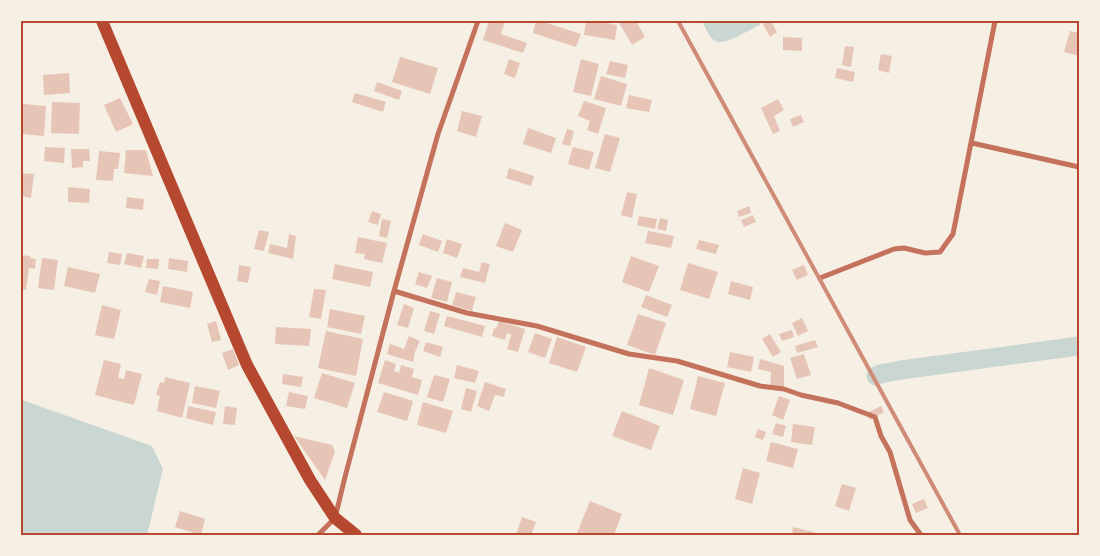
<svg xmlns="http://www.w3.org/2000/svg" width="1100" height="556" viewBox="0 0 1100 556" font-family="'PT Serif',serif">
  <rect width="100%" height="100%" fill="#f6efe4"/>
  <path fill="#c9d6d2" d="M 702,21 L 762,21 L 760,25 C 750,29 725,46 715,41 C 709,37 705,27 702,21 Z
    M 22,400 L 152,446 L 163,469 L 147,535 L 21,535 Z"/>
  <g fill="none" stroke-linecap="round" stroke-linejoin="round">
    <path stroke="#c9d6d2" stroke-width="19" d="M 876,376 L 880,374 L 901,370 L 1079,346"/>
  </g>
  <path fill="#e6c5b7" d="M 489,21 L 505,21 L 501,34 L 527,43 L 523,53 L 483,40 Z
    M 536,21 L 541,21 L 581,34 L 576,47 L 533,33 Z
    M 586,21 L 596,21 L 617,25 L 615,40 L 584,35 Z
    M 618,21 L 636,21 L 645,37 L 632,45 Z
    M 767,21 L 771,21 L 777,32 L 770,37 L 763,24 Z
    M 1070,31 L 1079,33 L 1079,56 L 1064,52 Z
    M 783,37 L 802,38 L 802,51 L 783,50 Z
    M 845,46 L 854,47 L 851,67 L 842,65 Z
    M 881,54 L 892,56 L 889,73 L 878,70 Z
    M 400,57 L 438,68 L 430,94 L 392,82 Z
    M 509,59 L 520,63 L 515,78 L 504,74 Z
    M 581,59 L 599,64 L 591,96 L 573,92 Z
    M 610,61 L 628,65 L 625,78 L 606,74 Z
    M 837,68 L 855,72 L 853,82 L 835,78 Z
    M 69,73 L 70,93 L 44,95 L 43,75 Z
    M 601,76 L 627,84 L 621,106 L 594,99 Z
    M 377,82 L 402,91 L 399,100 L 374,91 Z
    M 355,93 L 386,102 L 383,112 L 352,102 Z
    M 629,95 L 652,100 L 649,112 L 626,108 Z
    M 120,98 L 133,124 L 116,132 L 104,105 Z
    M 778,99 L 784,110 L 774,116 L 780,131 L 773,134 L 761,108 Z
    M 584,101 L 606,108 L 598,134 L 587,130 L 590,121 L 578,116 Z
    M 52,102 L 80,103 L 79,134 L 51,133 Z
    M 23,104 L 46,106 L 44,136 L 21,134 Z
    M 462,111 L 482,116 L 476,137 L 457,131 Z
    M 801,115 L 804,122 L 793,127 L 790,119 Z
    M 528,128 L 556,138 L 551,153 L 523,144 Z
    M 567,129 L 574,131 L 570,146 L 562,144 Z
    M 605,134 L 620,138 L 610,172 L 595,168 Z
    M 45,147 L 65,148 L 64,163 L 44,161 Z
    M 573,147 L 594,152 L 589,170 L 568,164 Z
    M 71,149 L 89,149 L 90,161 L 83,161 L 83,167 L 72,168 Z
    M 126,150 L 146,150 L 153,176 L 124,173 Z
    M 99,151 L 120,153 L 118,169 L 114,169 L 113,181 L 96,180 Z
    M 509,168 L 534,176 L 531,186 L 506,178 Z
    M 21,173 L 34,174 L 31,198 L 21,196 Z
    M 68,187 L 90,189 L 89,203 L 68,202 Z
    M 627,192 L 637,194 L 632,218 L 621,215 Z
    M 127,197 L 144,199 L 143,210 L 126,208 Z
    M 749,206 L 751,213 L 739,217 L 737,211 Z
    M 372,211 L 381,214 L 378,225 L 368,222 Z
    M 753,215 L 756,222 L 744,227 L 741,220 Z
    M 639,216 L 657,219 L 655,229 L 637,225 Z
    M 660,218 L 668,220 L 666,231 L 657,229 Z
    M 382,219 L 391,221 L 387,238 L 379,236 Z
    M 505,223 L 522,230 L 513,252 L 496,246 Z
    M 259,230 L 269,232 L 264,251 L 254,249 Z
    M 648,231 L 674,236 L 671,248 L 645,243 Z
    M 289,234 L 296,236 L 293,259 L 268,253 L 270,244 L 287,248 Z
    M 423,234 L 442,241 L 438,252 L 419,245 Z
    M 358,237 L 387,243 L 382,263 L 364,259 L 365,254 L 355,253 Z
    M 447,239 L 462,244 L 457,258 L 443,253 Z
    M 699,240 L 719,245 L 716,254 L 696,249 Z
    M 109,252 L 122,254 L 120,265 L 107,263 Z
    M 127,253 L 144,256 L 141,268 L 124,264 Z
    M 21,255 L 30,256 L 30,258 L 36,259 L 35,269 L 29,268 L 26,290 L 21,289 Z
    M 631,256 L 659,266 L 649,292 L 622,282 Z
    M 42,258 L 58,260 L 54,290 L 38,288 Z
    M 169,258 L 188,261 L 187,272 L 168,269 Z
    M 147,259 L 159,259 L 158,269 L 146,268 Z
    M 482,262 L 490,264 L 485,283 L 460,277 L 463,268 L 479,272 Z
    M 688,263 L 718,272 L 709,299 L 680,290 Z
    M 335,264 L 373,272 L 370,287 L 332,279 Z
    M 239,265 L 251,267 L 248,283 L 237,281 Z
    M 804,265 L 808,275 L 797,280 L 792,270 Z
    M 68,267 L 100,274 L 95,293 L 64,286 Z
    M 419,272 L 432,276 L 427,288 L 415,284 Z
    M 437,278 L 452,282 L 447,302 L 431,298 Z
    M 149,279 L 160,281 L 157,295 L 145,292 Z
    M 731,281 L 753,287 L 750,300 L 728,294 Z
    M 163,286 L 193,292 L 190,308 L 160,302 Z
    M 314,289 L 326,290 L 321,319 L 309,317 Z
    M 456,292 L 476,297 L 472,311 L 452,305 Z
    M 646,295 L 672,305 L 667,317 L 641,307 Z
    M 404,304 L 414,308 L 408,328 L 397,325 Z
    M 102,305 L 121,310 L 114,339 L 95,335 Z
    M 330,309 L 365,316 L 361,334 L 327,327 Z
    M 430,311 L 440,314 L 434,334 L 424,331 Z
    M 638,314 L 666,323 L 655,355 L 627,345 Z
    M 447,316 L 485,326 L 482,337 L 444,326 Z
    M 802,318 L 808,331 L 798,336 L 792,323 Z
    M 216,321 L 221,340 L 212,342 L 207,324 Z
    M 499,321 L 525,329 L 518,352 L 507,349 L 511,335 L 507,333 L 505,340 L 492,336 L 494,328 L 496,329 Z
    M 276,327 L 311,329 L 309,346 L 275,344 Z
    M 792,330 L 794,337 L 782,341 L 779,334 Z
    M 326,331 L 363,339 L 356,376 L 318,368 Z
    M 535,333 L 552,339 L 545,358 L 528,352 Z
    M 770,334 L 781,352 L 773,357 L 762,339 Z
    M 409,336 L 420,341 L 415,352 L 413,362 L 387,354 L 390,344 L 404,349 Z
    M 557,337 L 586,347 L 577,372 L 549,363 Z
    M 815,340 L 818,347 L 797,353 L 795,346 Z
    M 426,342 L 443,347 L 440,357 L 423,351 Z
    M 233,349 L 239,365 L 228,370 L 222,353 Z
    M 730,352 L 754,357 L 751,372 L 727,367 Z
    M 804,354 L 811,375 L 797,379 L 790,358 Z
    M 760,359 L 784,366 L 784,389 L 770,389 L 771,372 L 758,369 Z
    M 104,360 L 121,364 L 118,378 L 124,379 L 126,370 L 142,374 L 134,405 L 95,395 Z
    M 385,360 L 396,364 L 394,371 L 399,373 L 401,365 L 414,369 L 412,377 L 422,380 L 418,395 L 378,383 Z
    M 457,365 L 479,371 L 475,383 L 454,378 Z
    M 649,368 L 684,380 L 673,415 L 639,405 Z
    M 322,373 L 355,383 L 347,408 L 314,398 Z
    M 283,374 L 303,377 L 301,387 L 282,384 Z
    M 434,375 L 450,379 L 443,402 L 427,397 Z
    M 698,376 L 725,383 L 716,416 L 690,409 Z
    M 165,377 L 190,383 L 182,418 L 157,411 L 160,396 L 156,395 L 160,382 L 164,383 Z
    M 485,382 L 506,389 L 504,397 L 495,395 L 489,411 L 477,406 Z
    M 195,386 L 220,391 L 216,408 L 192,403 Z
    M 466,388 L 477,391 L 471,412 L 461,409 Z
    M 289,392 L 308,396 L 305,409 L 286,406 Z
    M 384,392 L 413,401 L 407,421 L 377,412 Z
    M 779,396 L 790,400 L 783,420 L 772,415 Z
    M 423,402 L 453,411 L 446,433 L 417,425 Z
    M 188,406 L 216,412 L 213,425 L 186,418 Z
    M 225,406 L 237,408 L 235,425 L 223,424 Z
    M 881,406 L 884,412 L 870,420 L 867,413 Z
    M 622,411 L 660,426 L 651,450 L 612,436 Z
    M 776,423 L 786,426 L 783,437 L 772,434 Z
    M 793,424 L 815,427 L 812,445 L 791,442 Z
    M 758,429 L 766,432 L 763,440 L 755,437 Z
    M 294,436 L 332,445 L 335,452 L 325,480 Z
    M 771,442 L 798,449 L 793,468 L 766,461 Z
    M 743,468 L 760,473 L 752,504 L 735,499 Z
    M 842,484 L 856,488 L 849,511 L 835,506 Z
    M 924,499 L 928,508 L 916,513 L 912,504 Z
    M 590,501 L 622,514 L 614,535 L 582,535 L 577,533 Z
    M 180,511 L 205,519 L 201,535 L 175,527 Z
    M 522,517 L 536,522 L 531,535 L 516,535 Z
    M 793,527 L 821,534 L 821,535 L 792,535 Z"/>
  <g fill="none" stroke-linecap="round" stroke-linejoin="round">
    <path stroke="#c5725c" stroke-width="5" d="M 972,143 L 1079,167
      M 820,278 L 894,249 L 904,248 L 925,253 L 940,252 L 953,234 L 995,21
      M 394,291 L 467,313 L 537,326 L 629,354 L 677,361 L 760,386 L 784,389 L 801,395 L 838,403 L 875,417 L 881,436 L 890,452 L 910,520 L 921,535
      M 318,535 L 335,518 L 345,477 L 394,291 L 438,134 L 478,21"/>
    <path stroke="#b5482f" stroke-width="12" d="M 102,21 L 247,365 L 310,480 L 335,518 L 356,535"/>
    <path stroke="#cf8b77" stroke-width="4" d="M 678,21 L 960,535"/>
  </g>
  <rect width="1100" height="556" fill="none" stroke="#f6efe4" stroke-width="45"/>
  <rect x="22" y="22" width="1056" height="512" fill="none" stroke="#b5482f" stroke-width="2"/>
</svg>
